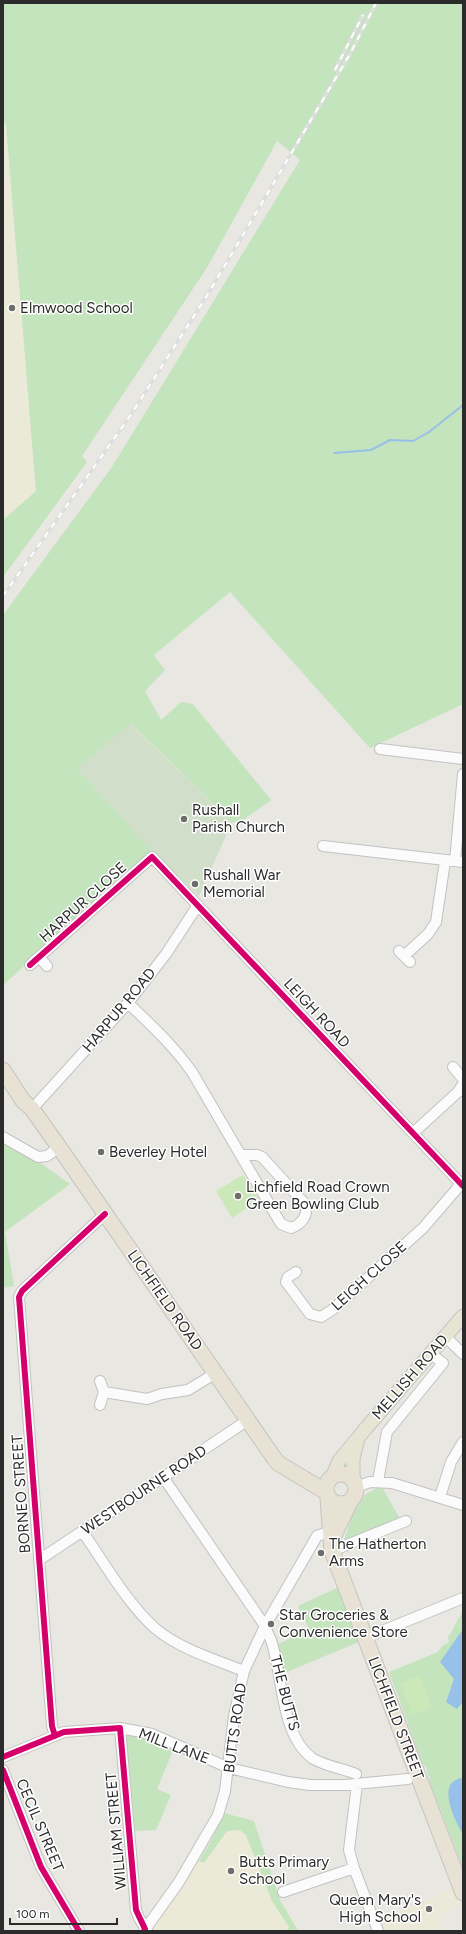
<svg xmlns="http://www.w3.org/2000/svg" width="466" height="1934" viewBox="0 0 466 1934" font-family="Figtree,sans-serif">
  <rect width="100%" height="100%" fill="#e8e7e2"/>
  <path fill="#ebe9d7" d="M 3,119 L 6,125 L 36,491 L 3,520 Z
    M 224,1813 L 254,1821 L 280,1900 L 298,1931 L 155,1931 L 151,1927 L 186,1881 L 211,1841 Z
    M 454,1889 L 461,1905 L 438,1916 L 444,1931 L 385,1931 L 381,1919 Z"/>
  <path fill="#c3e4bc" d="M 3,3 L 463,3 L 463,704 L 370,748 L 230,592 L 154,655 L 165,670 L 145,691 L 161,720 L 181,702 L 193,704 L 271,800 L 243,820 L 232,822 L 131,724 L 77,768 L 152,851 L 3,985 L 3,615 L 112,467 L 300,160 L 277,141 L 208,266 L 82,456 L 87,462 L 3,577 L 3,520 L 36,491 L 6,125 L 3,119 Z
    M 3,1141 L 35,1159 L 70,1184 L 5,1232 L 14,1286 L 3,1288 Z
    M 381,1485 L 401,1521 L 342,1547 L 352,1515 L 365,1495 Z
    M 339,1587 L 361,1641 L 282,1674 L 275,1646 L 309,1629 L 298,1606 Z
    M 463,1610 L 463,1868 L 429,1780 L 430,1776 L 428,1776 L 427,1769 L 422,1762 L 389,1672 L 438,1652 L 442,1646 L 449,1642 L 448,1636 L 450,1635 Z
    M 130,1733 L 174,1748 L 157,1789 L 171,1795 L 156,1830 L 134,1831 L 126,1734 Z
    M 224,1813 L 254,1821 L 280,1900 L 298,1931 L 286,1931 L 289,1927 L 272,1901 L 246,1835 L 240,1830 L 227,1831 L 204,1863 L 199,1861 L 211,1841 Z"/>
  <path fill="#d1dec9" d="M 130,724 L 232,822 L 199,896 L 152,851 L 77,768 Z"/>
  <path fill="#cbe8b9" d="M 243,1175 L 259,1200 L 232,1218 L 216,1191 Z
    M 420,1675 L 432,1707 L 412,1715 L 400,1683 Z"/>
  <path fill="#97c1e8" d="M 463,1629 L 463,1702 L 457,1709 L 446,1702 L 454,1679 L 440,1662 Z
    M 460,1778 L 463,1779 L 463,1834 C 456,1823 444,1797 450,1786 C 451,1782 456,1780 460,1778 Z"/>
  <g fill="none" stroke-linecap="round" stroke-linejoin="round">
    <path stroke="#97c1e8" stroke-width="2" d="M 334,453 L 371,450 L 390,440 L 413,441 L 429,432 L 463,405"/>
    <g stroke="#c2c2c2" stroke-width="12">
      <path id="minor" d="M 380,749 L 463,759
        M 323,846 L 463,862
        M 455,861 L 463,774
        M 399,951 L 410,962
        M 404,956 L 428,934 L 436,922 L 445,861
        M 39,957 L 47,966
        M 30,965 L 152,857 L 463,1186
        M 128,1003 C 151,1025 173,1045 192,1072 L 281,1224 L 291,1228 C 302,1224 309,1215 305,1204 L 262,1157 L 257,1155 L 241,1155
        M 453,1067 L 463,1079
        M 32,1109 L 128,1003 L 166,954 L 198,905
        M 413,1133 L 458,1092 L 463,1084
        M 3,1137 L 38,1157 L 47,1156 L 59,1147
        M 296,1272 L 288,1277 L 286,1282 L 310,1314 L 321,1317 L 332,1310 L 423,1228 L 461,1184
        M 445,1336 L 463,1354
        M 100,1381 L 104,1392 L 100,1405
        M 104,1392 L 147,1399 L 162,1394 L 188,1390 L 216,1373
        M 206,1448 L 248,1420
        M 163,1477 L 265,1626 C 267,1631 269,1636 271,1640 C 283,1675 280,1734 312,1758 C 322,1765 344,1769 356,1774
        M 378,1481 L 387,1432 L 443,1363 L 435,1357
        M 356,1487 L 370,1482 L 392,1483 L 463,1505
        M 440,1497 L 451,1462 L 463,1442
        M 82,1531 C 104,1562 128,1605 156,1629 C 180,1649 214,1659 244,1671
        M 332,1551 L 406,1521
        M 39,1560 L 198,1454
        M 365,1638 L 463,1598
        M 120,1728 L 136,1910 L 139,1918 L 147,1931
        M 55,1736 L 52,1726 L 19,1297 L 22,1291 L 105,1214
        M 3,1757 L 64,1732 L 120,1728 L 152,1734 L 229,1768 L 288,1782 L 310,1785 L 345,1785 L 408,1779
        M 3,1770 L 41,1867 L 79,1931
        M 357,1784 L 349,1850 L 354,1868 L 378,1931
        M 283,1892 L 354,1868
        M 144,1931 L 179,1882 L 218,1815 L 225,1791 L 234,1716 L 244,1671 L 265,1626 L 317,1536 L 331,1531"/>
    </g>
    <g stroke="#c5c4c2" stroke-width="15">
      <path id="major" d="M 333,1475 L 339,1461 L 367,1427 L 463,1316
        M 353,1479 L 353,1459 L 357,1442"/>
    </g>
    <g stroke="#c5c4c2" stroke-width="17">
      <path id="highway" d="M 3,1070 L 23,1101 L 32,1109 L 59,1147 L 274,1458 L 278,1463 L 326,1492
        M326 1489a15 15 0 1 1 30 0a15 15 0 1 1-30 0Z
        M 328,1498 L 332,1551 L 463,1893
        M 332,1539 L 351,1500"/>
    </g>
    <use href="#minor" stroke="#fcfbfb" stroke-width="10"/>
    <use href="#major" stroke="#e6e5d4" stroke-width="13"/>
    <use href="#highway" stroke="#e8e2d4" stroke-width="15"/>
    <g stroke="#dededf" stroke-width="3.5">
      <path id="rail" d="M 335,70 L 363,15
        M 3,596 L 130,416 L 208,294 L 350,54 L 376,3"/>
    </g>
    <use href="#rail" stroke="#fff" stroke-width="2" stroke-dasharray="6" stroke-linecap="butt"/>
    <g stroke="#fff" stroke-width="8">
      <path id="cycleway" d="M 30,965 L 152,857 L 463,1186
        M 55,1736 L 52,1726 L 19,1297 L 22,1291 L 105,1214
        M 3,1757 L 64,1732 L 120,1728 L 136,1910 L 145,1929 L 144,1931
        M 3,1770 L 41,1867 L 79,1931"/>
    </g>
    <use href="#cycleway" stroke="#d6006c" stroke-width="6"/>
  </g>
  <g fill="#6d6d6b" stroke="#fff" stroke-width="1.5">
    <circle cx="12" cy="308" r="4"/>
    <circle cx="184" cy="819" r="4"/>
    <circle cx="195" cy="884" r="4"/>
    <circle cx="101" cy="1152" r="4"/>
    <circle cx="238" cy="1196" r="4"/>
    <circle cx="321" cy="1553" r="4"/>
    <circle cx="271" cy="1624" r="4"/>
    <circle cx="231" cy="1871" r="4"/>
    <circle cx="429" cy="1909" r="4"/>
  </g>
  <g text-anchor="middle" stroke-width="3" stroke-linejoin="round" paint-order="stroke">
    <g font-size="15" fill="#2b2b2b" stroke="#fff" text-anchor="start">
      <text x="20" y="313">Elmwood School</text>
      <text x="192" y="815">Rushall<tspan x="192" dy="17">Parish Church</tspan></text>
      <text x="203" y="880">Rushall War<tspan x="203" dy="17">Memorial</tspan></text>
      <text x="109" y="1157">Beverley Hotel</text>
      <text x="246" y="1192">Lichfield Road Crown<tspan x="246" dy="17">Green Bowling Club</tspan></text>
      <text x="329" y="1549">The Hatherton<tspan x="329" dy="17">Arms</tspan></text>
      <text x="279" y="1620">Star Groceries &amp;<tspan x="279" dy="17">Convenience Store</tspan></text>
      <text x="239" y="1867">Butts Primary<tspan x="239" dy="17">School</tspan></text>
      <text x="421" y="1905" text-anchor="end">Queen Mary's<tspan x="421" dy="17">High School</tspan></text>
    </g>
    <g font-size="15" fill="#2b2b2b" stroke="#fff">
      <text transform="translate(83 902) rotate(-42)" y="5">HARPUR CLOSE</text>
      <text transform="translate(119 1010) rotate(-50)" y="5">HARPUR ROAD</text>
      <text transform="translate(317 1013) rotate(47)" y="5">LEIGH ROAD</text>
      <text transform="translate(369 1276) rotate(-42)" y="5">LEIGH CLOSE</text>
      <text transform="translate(165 1300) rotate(55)" y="5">LICHFIELD ROAD</text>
      <text transform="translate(410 1377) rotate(-49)" y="5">MELLISH ROAD</text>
      <text transform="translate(144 1490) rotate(-34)" y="5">WESTBOURNE ROAD</text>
      <text transform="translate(21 1494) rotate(-94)" y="5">BORNEO STREET</text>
      <text transform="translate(285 1693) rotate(75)" y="5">THE BUTTS</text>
      <text transform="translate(396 1718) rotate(69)" y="5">LICHFIELD STREET</text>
      <text transform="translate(235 1728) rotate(-82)" y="5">BUTTS ROAD</text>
      <text transform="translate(174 1746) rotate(21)" y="5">MILL LANE</text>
      <text transform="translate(40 1825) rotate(67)" y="5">CECIL STREET</text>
      <text transform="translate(116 1831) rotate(-95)" y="5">WILLIAM STREET</text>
    </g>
  </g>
  <rect width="466" height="1934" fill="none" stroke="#2b2b2b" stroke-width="8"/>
  <path d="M10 1918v6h107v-6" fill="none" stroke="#2b2b2b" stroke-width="2"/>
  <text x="16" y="1918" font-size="12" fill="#2b2b2b" stroke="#ffffff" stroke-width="3" paint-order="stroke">100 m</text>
</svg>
